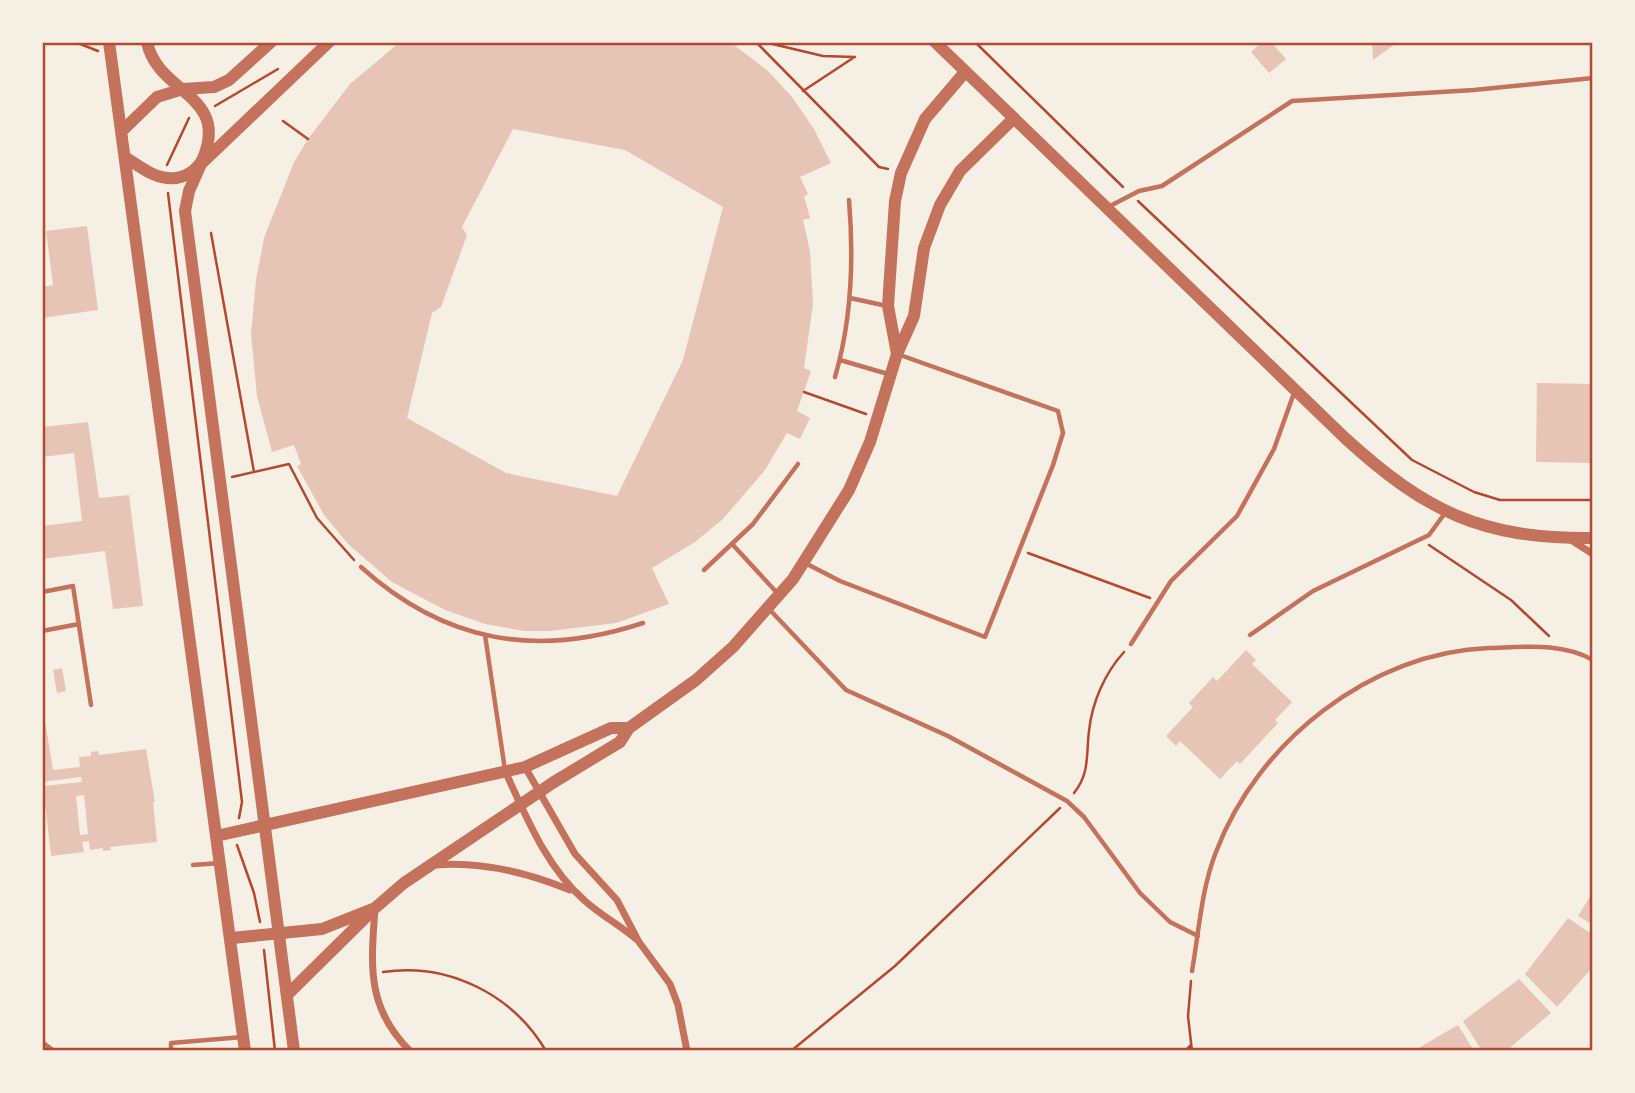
<svg xmlns="http://www.w3.org/2000/svg" width="1635" height="1093" viewBox="0 0 1635 1093" font-family="Cabin,sans-serif">
  <rect width="100%" height="100%" fill="#f6efe4"/>
  <path fill="#e6c5b7" fill-rule="evenodd" d="M 400,42 L 730,42 L 767,70 L 792,97 L 814,129 L 831,163 L 800,177 L 808,194 L 804,196 L 810,218 L 803,220 L 810,251 L 813,304 L 804,368 L 811,371 L 797,411 L 810,418 L 800,439 L 787,433 L 765,470 L 722,520 L 695,542 L 652,568 L 669,604 L 616,623 L 550,631 L 524,631 L 485,624 L 445,610 L 392,582 L 348,544 L 324,515 L 297,466 L 301,464 L 294,445 L 272,452 L 257,396 L 251,334 L 256,280 L 264,238 L 294,162 L 308,139 L 350,84 ZM 513,129 L 625,150 L 723,207 L 683,360 L 617,496 L 506,473 L 407,418 L 432,313 L 441,307 L 467,235 L 462,227 Z
    M 1262,42 L 1271,42 L 1286,59 L 1269,73 L 1251,52 Z
    M 1372,42 L 1398,42 L 1373,60 Z
    M 87,226 L 98,310 L 42,318 L 42,287 L 53,285 L 46,231 Z
    M 1537,383 L 1593,384 L 1593,463 L 1536,462 Z
    M 88,422 L 99,498 L 129,495 L 143,606 L 113,609 L 105,551 L 42,559 L 42,526 L 82,521 L 74,453 L 42,457 L 42,427 Z
    M 1246,650 L 1256,660 L 1252,664 L 1292,702 L 1275,720 L 1278,723 L 1240,764 L 1237,761 L 1220,779 L 1180,741 L 1176,746 L 1166,736 L 1193,707 L 1189,703 L 1213,677 L 1217,681 Z
    M 62,668 L 66,691 L 57,693 L 53,670 Z
    M 42,721 L 45,721 L 53,770 L 80,767 L 79,757 L 91,756 L 91,752 L 98,751 L 99,755 L 146,749 L 155,802 L 153,802 L 157,842 L 110,847 L 111,850 L 103,851 L 103,848 L 90,850 L 89,841 L 82,842 L 84,852 L 51,856 L 43,786 L 82,782 L 81,777 L 42,782 ZM 84,795 L 88,834 L 80,835 L 76,796 Z
    M 1593,892 L 1593,925 L 1578,916 Z
    M 1568,918 L 1593,935 L 1593,967 L 1557,1007 L 1525,974 Z
    M 1519,979 L 1551,1013 L 1506,1051 L 1482,1051 L 1463,1021 Z
    M 1458,1025 L 1474,1051 L 1416,1051 L 1420,1047 Z"/>
  <g fill="none" stroke-linecap="round" stroke-linejoin="round">
    <path stroke="#b5482f" stroke-width="2.5" d="M 75,42 L 98,51
      M 756,42 L 879,167 L 888,169
      M 764,42 L 823,56 L 855,57
      M 975,42 L 1123,187
      M 803,91 L 853,58
      M 215,106 L 278,69
      M 283,121 L 308,139
      M 167,165 L 189,118
      M 168,193 L 242,802 L 239,818
      M 1138,201 L 1412,460 L 1474,492 L 1500,500 L 1593,500
      M 211,233 L 254,472
      M 804,392 L 866,414
      M 232,477 L 289,464 L 317,518 L 354,560
      M 1429,545 L 1511,600 L 1549,636
      M 1028,553 L 1150,598
      M 1074,793 C 1090,773 1086,755 1089,731 C 1092,702 1105,673 1124,652
      M 237,845 L 254,893 L 260,922
      M 264,950 L 275,1051
      M 383,972 C 449,962 513,995 546,1051
      M 1191,981 L 1188,1016 L 1192,1051
      M 791,1051 L 895,966 L 1060,808
      M 1185,1051 L 1191,1045"/>
    <path stroke="#c5725c" stroke-width="4.5" d="M 1110,206 L 1139,191 L 1162,186 L 1292,101 L 1474,90 L 1593,78
      M 850,298 L 887,306
      M 840,360 L 888,374
      M 835,377 C 852,319 854,260 849,200
      M 733,545 L 779,595
      M 805,563 L 840,581 L 985,637 L 1053,465 L 1063,433 L 1058,411 L 900,355
      M 361,567 C 445,643 537,658 643,623
      M 704,570 L 753,524 L 798,464
      M 42,592 L 73,586 L 91,705
      M 769,609 L 846,690 L 948,736 L 1067,801 L 1084,817 L 1140,893 L 1170,922 L 1198,936
      M 42,631 L 79,624
      M 485,635 L 505,770
      M 1250,635 L 1313,591 L 1429,535 L 1445,513
      M 1131,644 L 1171,581 L 1237,516 L 1274,449 L 1294,393
      M 193,865 L 220,863
      M 1192,971 C 1199,932 1201,890 1216,852 C 1257,742 1371,652 1489,648 C 1523,647 1562,642 1593,660
      M 42,1042 L 54,1051
      M 171,1051 L 171,1043 L 243,1037"/>
    <path stroke="#c5725c" stroke-width="7" d="M 1571,540 L 1593,554
      M 525,767 L 575,854 L 617,900 L 639,942 L 670,984 L 678,1005 L 687,1051
      M 505,771 C 526,816 546,867 584,900 C 600,915 620,925 636,939
      M 435,865 C 482,861 526,872 570,890
      M 375,908 C 371,966 366,1007 410,1051"/>
    <path stroke="#c5725c" stroke-width="12" d="M 109,42 L 245,1051
      M 935,42 L 1345,438 C 1426,512 1482,539 1593,538
      M 123,130 L 157,97 L 183,89 L 214,87 L 229,80 L 271,42
      M 128,159 C 143,169 157,180 176,178 C 189,176 200,167 204,156 C 228,94 157,93 147,42
      M 897,354 L 888,306 L 895,201 L 901,173 L 925,119 L 965,72
      M 216,836 L 525,767 L 611,728 L 629,728
      M 232,938 L 322,929 L 375,908 L 404,883 L 554,782 L 620,742 L 629,728 L 696,680 L 733,647 L 793,579 L 849,490 L 870,442 L 897,354 L 914,316 L 924,248 L 940,205 L 960,171 L 1014,118
      M 287,995 L 367,916
      M 294,1051 L 185,211 L 189,191 L 201,164 L 329,42"/>
  </g>
  <rect width="1635" height="1093" fill="none" stroke="#f6efe4" stroke-width="88"/>
  <rect x="44" y="44" width="1547" height="1005" fill="none" stroke="#b5482f" stroke-width="2.5"/>
</svg>
